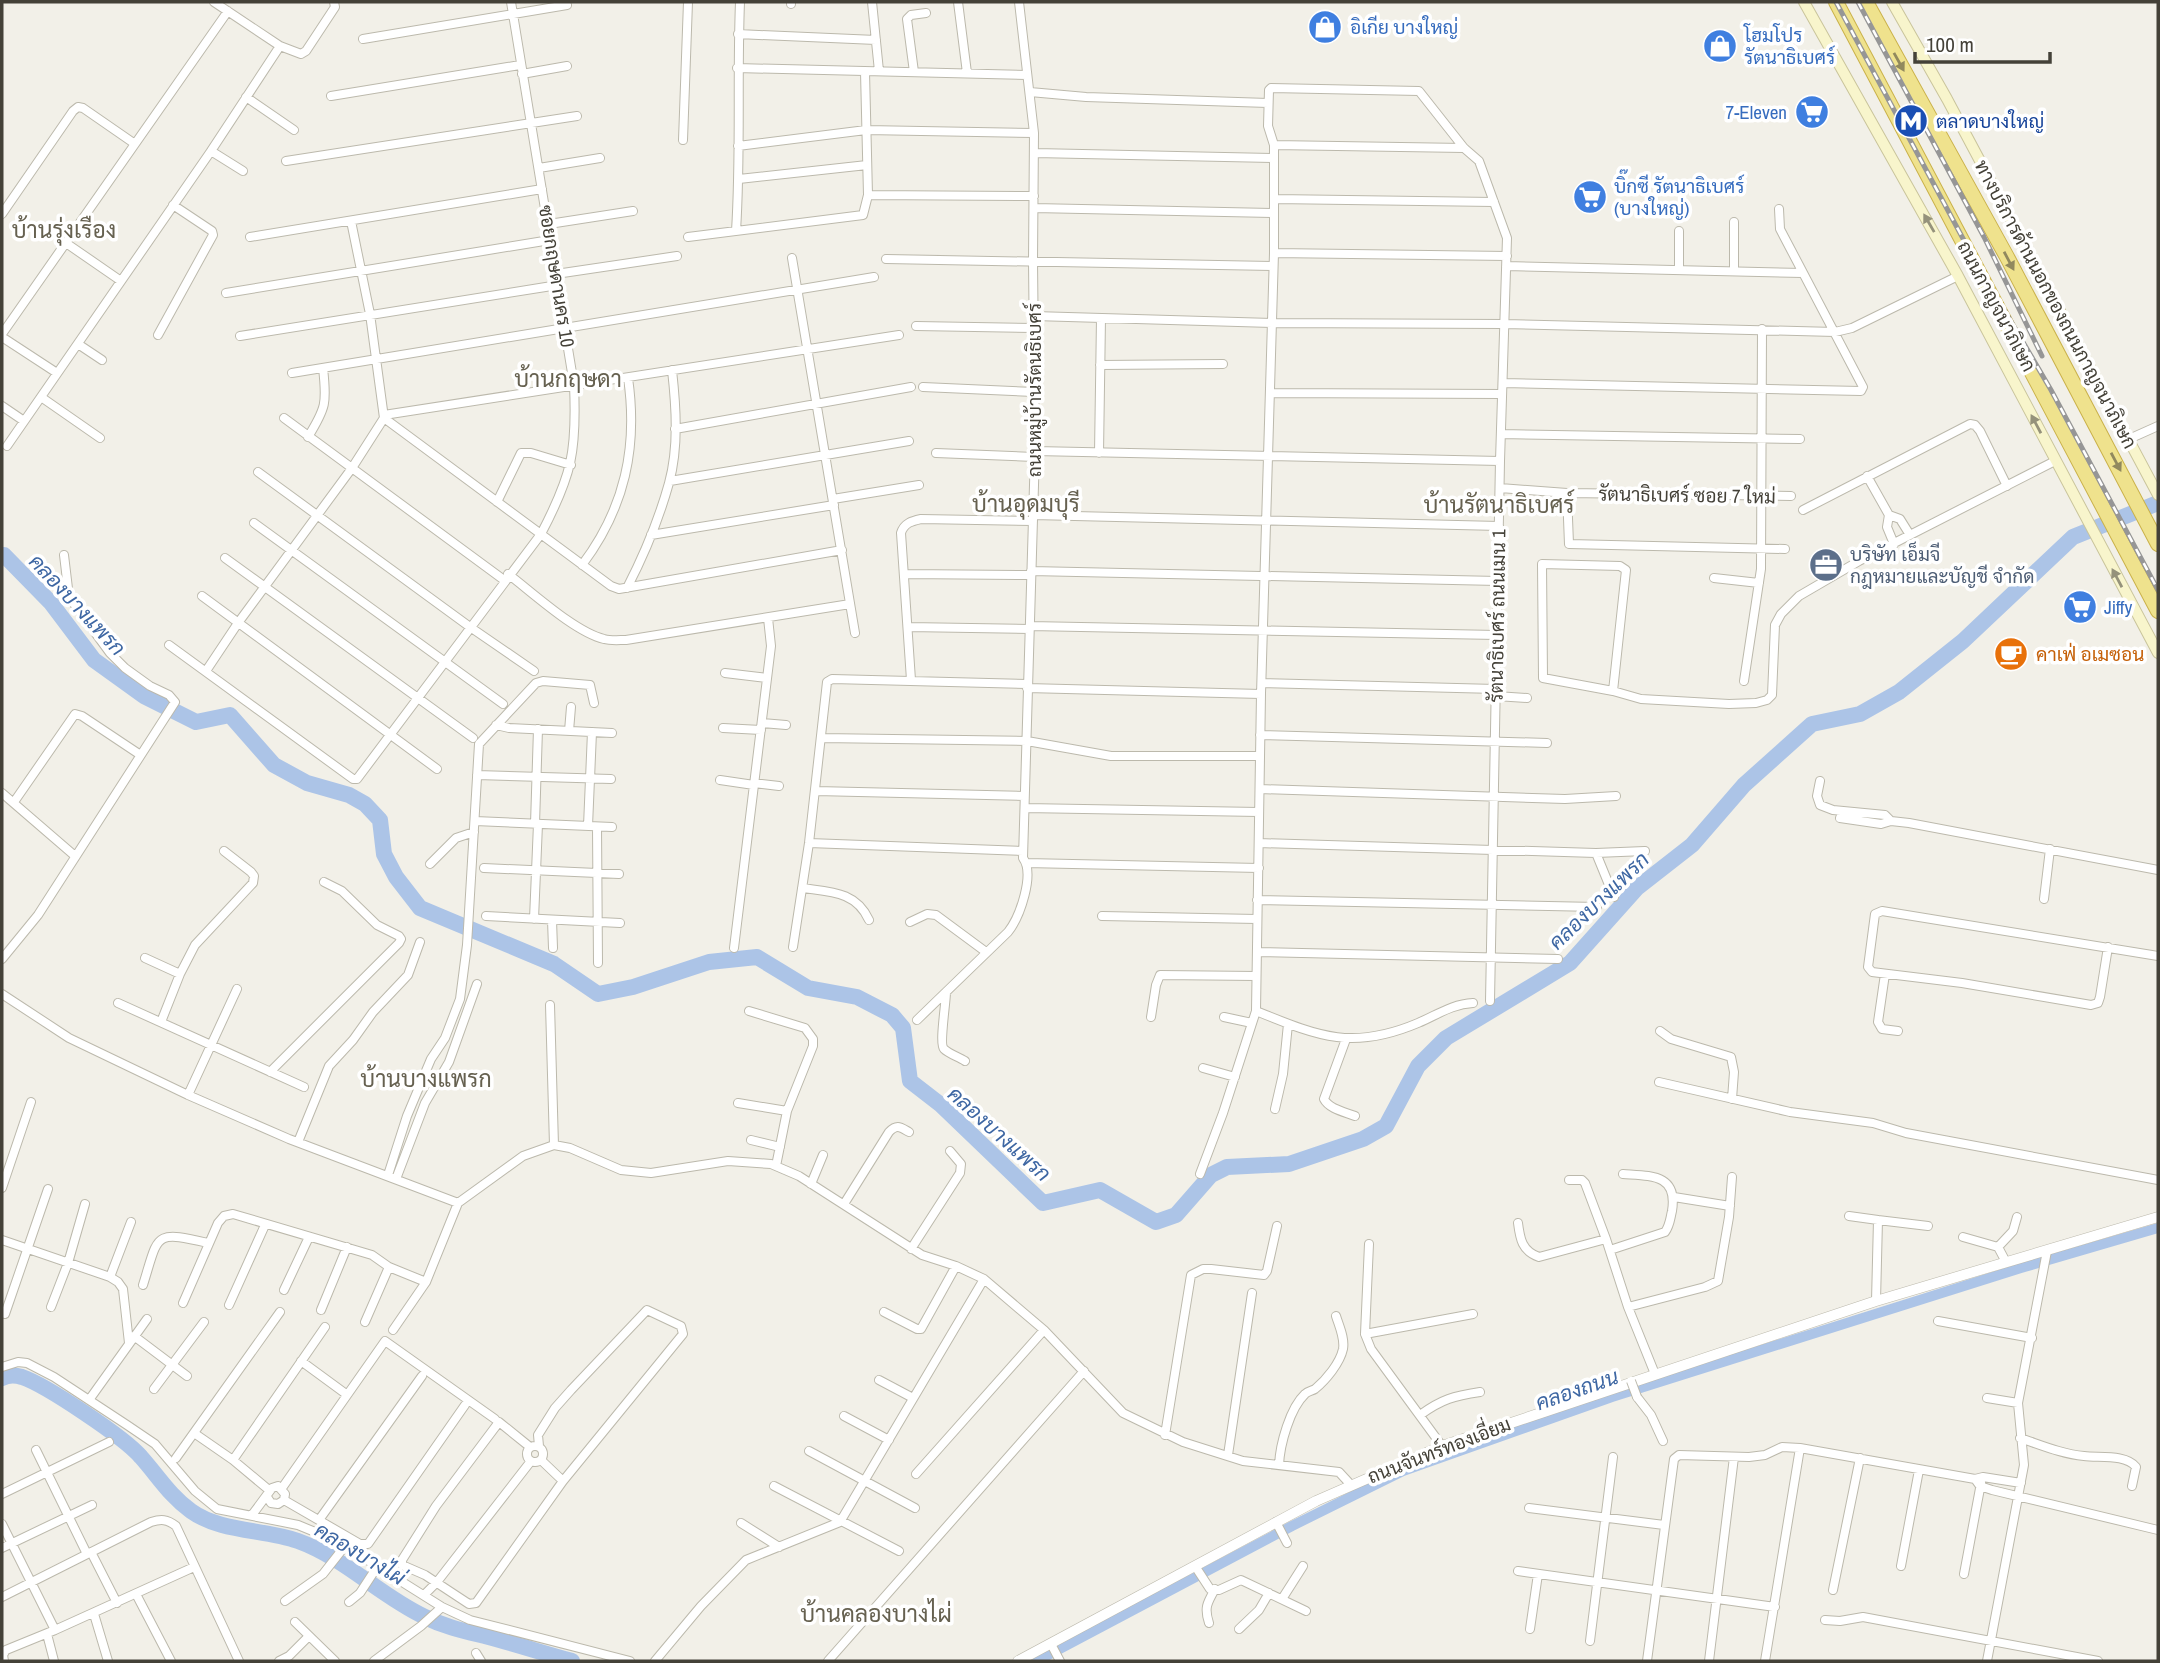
<svg xmlns="http://www.w3.org/2000/svg" width="2160" height="1663" viewBox="0 0 2160 1663" font-family="'Archivo Narrow',Sarabun,sans-serif">
  <rect width="100%" height="100%" fill="#f2f0e8"/>
  <g fill="none" stroke-linecap="round" stroke-linejoin="round">
    <path stroke="#acc4e7" stroke-width="10" d="M 1037,1661 L 1292,1526 L 1403,1471 L 1612,1397 L 2021,1268 L 2158,1228"/>
    <path stroke="#acc4e7" stroke-width="16" d="M 2,557 L 4,555 L 51,603 L 94,660 L 144,696 L 196,722 L 230,715 L 274,765 L 307,783 L 349,795 L 365,804 L 380,820 L 384,854 L 396,877 L 420,908 L 554,964 L 598,994 L 633,987 L 709,962 L 757,957 L 808,988 L 857,997 L 892,1015 L 903,1028 L 910,1081 L 941,1105 L 1043,1203 L 1100,1190 L 1156,1222 L 1176,1215 L 1211,1175 L 1227,1167 L 1289,1164 L 1363,1139 L 1386,1126 L 1418,1066 L 1446,1038 L 1570,963 L 1637,888 L 1692,845 L 1744,785 L 1812,724 L 1860,714 L 1899,692 L 1963,641 L 2073,537 L 2158,503
      M 2,1378 C 8,1375 15,1375 22,1377 C 46,1385 125,1438 141,1457 C 158,1476 170,1496 191,1511 C 220,1532 264,1529 298,1541 C 345,1558 380,1596 425,1617 C 445,1627 464,1631 485,1636 C 515,1644 543,1653 572,1661"/>
    <g stroke="#bcb9ac" stroke-width="10">
      <path id="minor" d="M 214,2 L 280,46 L 301,54 L 306,51 L 335,7 L 334,2
        M 791,2 L 791,4
        M 872,2 L 879,71
        M 958,2 L 967,73
        M 738,34 L 876,40
        M 363,39 L 567,5
        M 737,68 L 1027,75
        M 914,72 L 907,19 L 911,15 L 926,13
        M 522,74 L 567,66
        M 1030,92 L 1086,97 L 1268,103
        M 331,96 L 520,65
        M 246,97 L 294,130
        M 683,140 L 688,2
        M 1274,145 L 1464,148
        M 738,146 L 866,130 L 1034,133
        M 211,151 L 243,171
        M 1035,153 L 1273,158
        M 286,161 L 577,116
        M 539,168 L 600,158
        M 739,179 L 867,165
        M 868,195 L 1034,196
        M 1274,199 L 1494,202
        M 1034,208 L 1273,213
        M 2,214 L 73,111 L 78,107 L 83,108 L 135,144
        M 1734,222 L 1734,271
        M 549,224 L 633,211
        M 736,231 C 741,155 737,78 740,2
        M 1679,231 L 1679,270
        M 250,237 L 542,189
        M 688,237 L 863,215 L 868,195 L 865,72
        M 66,243 L 121,281
        M 1274,253 L 1507,256
        M 792,258 L 855,633
        M 886,259 L 1273,266
        M 1506,266 L 1803,273
        M 556,274 L 677,256
        M 226,293 L 550,240
        M 1034,316 L 1272,323 L 1504,324 L 1835,332 L 1852,328 L 1958,276
        M 916,326 L 1034,328
        M 2,334 L 228,11
        M 158,335 L 213,235 L 212,231 L 173,205
        M 240,336 L 558,285
        M 2,337 L 57,373
        M 78,344 L 102,360
        M 1100,365 L 1223,364
        M 292,373 L 874,277
        M 1503,383 L 1861,391 L 1863,387 L 1780,229 L 1779,209
        M 923,387 L 1034,392
        M 1270,393 L 1502,394
        M 41,397 L 100,438
        M 2,406 L 24,421
        M 384,415 L 899,335
        M 284,418 L 504,580
        M 384,418 L 611,586 L 619,589 L 842,550
        M 675,429 L 911,387
        M 1501,434 L 1800,439
        M 308,437 C 326,408 327,403 323,368
        M 2129,439 L 2158,426
        M 7,446 L 211,151 L 280,46
        M 1035,451 L 1500,461
        M 936,453 L 1034,457
        M 1099,453 L 1101,318
        M 258,472 L 470,627 L 534,671
        M 1867,476 L 1889,515 L 1887,527 L 1894,544
        M 670,481 L 909,441
        M 1500,488 L 1567,493 L 1791,496
        M 1567,493 L 1569,544 L 1785,549
        M 833,499 L 919,485
        M 497,502 L 521,453 L 531,453 L 571,465
        M 1803,510 L 1970,424 L 1975,425 L 1980,431 L 2007,486
        M 1033,515 L 1499,526
        M 1889,515 L 1900,519 L 1910,535
        M 254,523 L 503,704
        M 651,535 L 834,505
        M 225,558 L 473,738
        M 582,565 C 625,508 638,447 628,378
        M 1031,571 L 1498,581
        M 508,574 C 533,593 575,632 604,639 C 611,641 619,640 626,640 L 850,604
        M 905,574 L 1031,575
        M 1714,578 L 1759,583
        M 627,588 C 644,555 659,519 669,483 C 679,447 676,406 672,370
        M 202,596 L 437,769
        M 1030,626 L 1497,635
        M 908,627 L 1030,629
        M 169,645 L 353,779 L 357,779 L 541,534 C 572,475 577,451 574,385 L 511,2
        M 206,671 L 238,623 L 352,468 L 384,418 L 370,314 L 351,221
        M 725,673 L 767,678
        M 911,680 L 901,533 C 904,523 912,521 921,519 L 1033,521
        M 1744,681 L 1761,569 L 1762,329
        M 1262,683 L 1496,689
        M 1027,688 L 1261,694
        M 1613,691 L 1543,678 L 1542,564 L 1620,566 L 1626,570 L 1613,691 L 1641,699 L 1729,704 L 1756,703 L 1767,700 L 1772,695 L 1775,625 L 1781,614 L 1799,596 L 1859,561 L 2055,461
        M 1496,696 L 1527,698
        M 762,723 L 786,725
        M 496,725 L 509,728 L 612,733
        M 723,728 L 761,730
        M 569,731 L 571,707
        M 1260,735 L 1547,743
        M 821,738 L 1027,741 L 1111,756 L 1260,756
        M 477,775 L 611,779
        M 720,780 L 754,785
        M 1820,781 L 1817,796 L 1820,805 L 1833,810 L 1885,815 L 1891,821
        M 754,783 L 779,786
        M 1260,789 L 1565,799 L 1616,796
        M 816,791 L 1024,796
        M 2,793 L 75,856
        M 14,802 L 75,714 L 82,716 L 139,754
        M 1025,808 L 1259,812
        M 1840,818 L 1881,824 L 1891,821 L 1909,823 L 2158,870
        M 475,821 L 612,827
        M 535,824 L 538,729
        M 588,826 L 592,732
        M 597,827 L 598,963
        M 809,843 L 1023,851
        M 1259,843 L 1596,853 L 1614,897
        M 1596,853 L 1645,851
        M 1026,863 L 1259,868
        M 430,864 L 456,838 L 474,832
        M 484,868 L 619,874
        M 802,888 C 830,892 856,891 869,920
        M 2044,899 L 2050,849
        M 1257,900 L 1597,907
        M 486,916 L 620,923
        M 1102,916 L 1257,919
        M 534,919 L 538,824
        M 552,920 L 553,948
        M 910,922 L 927,914 L 936,915 L 986,952
        M 793,947 L 809,843 L 827,682 L 832,679 L 1027,684
        M 2108,947 L 2100,997 L 2098,1003 L 2091,1005 L 1962,983 L 1872,972 L 1868,967 L 1875,914 L 1882,911 L 2158,956
        M 734,948 L 771,646 L 768,618
        M 1258,952 L 1558,959
        M 145,958 L 180,974
        M 2,959 L 38,915 L 175,702 L 169,695 L 150,686 L 125,668 L 110,653 L 69,597 L 64,555
        M 1885,974 L 1878,1022 L 1882,1029 L 1898,1031
        M 946,992 C 946,1003 939,1044 944,1049 C 949,1054 959,1057 965,1061
        M 2,994 L 69,1038 L 188,1095 L 289,1139 L 458,1203
        M 118,1003 L 304,1087
        M 1473,1003 C 1452,1004 1437,1015 1418,1023 C 1352,1051 1318,1036 1256,1011 L 1261,694 L 1274,253 L 1274,145 L 1268,126 L 1269,90 L 1271,88 L 1419,91 L 1464,148 L 1479,161 L 1507,238 L 1500,461 L 1490,1001
        M 550,1005 L 554,1145
        M 749,1011 L 805,1028 L 813,1039 L 813,1046 L 787,1111 L 776,1166
        M 1151,1017 L 1156,985 L 1160,975 L 1256,976
        M 1224,1017 L 1252,1023
        M 917,1020 L 1008,932 C 1020,917 1035,874 1023,858 L 1035,451 L 1033,261 L 1034,133 L 1019,2
        M 161,1022 L 180,974 L 195,945 L 253,883 L 254,876 L 251,872 L 224,851
        M 1660,1031 L 1671,1039 L 1731,1057 L 1734,1072 L 1732,1099
        M 1346,1039 L 1324,1099 C 1329,1109 1345,1112 1355,1116
        M 1203,1068 L 1235,1077
        M 270,1072 L 399,943 L 401,939 L 399,936 L 377,925 L 342,891 L 324,882
        M 1659,1082 L 1790,1112 L 1873,1123 L 1906,1133 L 2158,1180
        M 188,1095 L 237,989
        M 738,1103 L 787,1111
        M 1275,1109 L 1283,1074 L 1288,1024
        M 751,1140 L 780,1147
        M 298,1142 L 329,1066 L 353,1040 L 373,1012 L 408,975 L 420,942
        M 1200,1174 L 1223,1113 L 1256,1011
        M 388,1175 L 407,1116 L 431,1059 L 445,1038 L 460,999 L 467,945 L 479,744 L 536,683 L 543,681 L 590,685 L 594,703
        M 396,1179 L 425,1103 L 449,1062 L 477,984
        M 1569,1180 L 1582,1180 L 1585,1183 L 1606,1239
        M 811,1184 L 823,1155
        M 2,1188 L 31,1102
        M 1674,1197 L 1730,1206
        M 844,1204 L 889,1132 C 897,1124 900,1127 909,1132
        M 1849,1216 L 1878,1220 L 1876,1301
        M 1878,1220 L 1928,1226
        M 1518,1223 C 1520,1239 1522,1251 1539,1257 L 1606,1239 L 1628,1307 L 1655,1374
        M 1963,1237 L 1998,1247 L 2006,1262
        M 2,1240 L 110,1277 L 118,1282 L 123,1289 L 129,1343
        M 1998,1247 L 2013,1231 L 2017,1217
        M 911,1249 L 960,1173 L 961,1164 L 950,1151
        M 1610,1250 L 1665,1232 C 1670,1225 1670,1219 1672,1211 C 1678,1174 1651,1176 1623,1174
        M 110,1277 L 131,1222
        M 143,1285 C 159,1234 153,1230 208,1243
        M 284,1290 L 309,1237
        M 183,1303 L 218,1223 L 224,1216 L 233,1214 L 372,1255 L 389,1267 L 426,1282
        M 229,1305 L 265,1225
        M 51,1307 L 68,1263 L 85,1204
        M 1628,1307 L 1705,1287 L 1718,1281 L 1729,1217 L 1732,1177
        M 321,1310 L 347,1247
        M 884,1312 L 917,1329 L 921,1329 L 956,1266
        M 5,1314 L 48,1189
        M 1938,1321 L 2032,1338
        M 365,1322 L 389,1267
        M 393,1330 L 426,1282 L 458,1203 L 523,1156 L 554,1145 L 570,1148 L 621,1170 L 651,1173 L 728,1161 L 771,1164 L 799,1176 L 922,1255 L 956,1266 L 984,1279 L 1044,1330 L 1123,1413 L 1183,1442 L 1243,1461 L 1339,1472 L 1351,1485
        M 1365,1334 L 1369,1244
        M 134,1336 L 187,1376
        M 301,1361 L 346,1394
        M 2,1367 L 18,1362 L 27,1363 L 54,1377 L 127,1425 L 155,1444 L 195,1491 L 217,1509 L 298,1525 L 320,1534 L 345,1546 L 442,1607 L 470,1620 L 630,1661
        M 879,1380 L 913,1398
        M 154,1389 L 204,1322
        M 1637,1397 L 1651,1415 L 1663,1441
        M 1987,1398 L 2018,1403
        M 89,1400 L 147,1319
        M 1420,1415 C 1442,1399 1454,1396 1480,1392
        M 844,1416 L 889,1440
        M 194,1433 L 233,1460 L 269,1490
        M 1165,1435 L 1191,1275 L 1203,1269 L 1211,1269 L 1264,1275 L 1267,1271 L 1277,1226
        M 2020,1438 C 2041,1445 2062,1454 2084,1456 C 2099,1458 2126,1454 2136,1467 L 2132,1486
        M527 1454a8 8 0 1 1 16 0a8 8 0 1 1-16 0Z
        M 1442,1446 L 1371,1349 L 1365,1334 L 1473,1314
        M 530,1447 L 499,1422 L 436,1506 L 402,1560 L 402,1565 L 425,1575 L 469,1604 L 476,1603 L 563,1481 L 683,1334 L 681,1326 L 647,1310 L 571,1390 L 555,1408 L 538,1435 L 539,1446
        M 36,1450 L 87,1554
        M 809,1451 L 915,1508
        M 1228,1455 L 1252,1293
        M 176,1458 L 280,1312
        M 233,1460 L 325,1327
        M 541,1460 L 563,1481
        M 1279,1465 C 1280,1444 1290,1408 1305,1394 C 1308,1391 1312,1391 1315,1389 C 1326,1380 1340,1363 1343,1349 C 1345,1338 1339,1326 1336,1316
        M 916,1474 L 1044,1330
        M 1975,1479 L 1980,1486 L 1992,1490 L 2158,1530
        M 774,1486 L 899,1551
        M 282,1488 L 385,1341 L 495,1419
        M 2,1494 L 109,1442
        M 284,1500 L 360,1544 L 368,1544 L 465,1405
        M 1529,1508 L 1664,1525
        M 252,1515 L 272,1488 L 278,1486 L 285,1494 L 284,1500 L 278,1504 L 271,1503 L 267,1497
        M 319,1520 L 422,1376
        M 1276,1522 L 1287,1543
        M 741,1523 L 779,1547
        M 2,1524 L 55,1630 L 194,1567
        M 2,1548 L 92,1505
        M 91,1552 L 117,1603
        M 1195,1566 L 1210,1589 L 1219,1590 L 1241,1580 L 1306,1611
        M 1901,1566 L 1919,1470
        M 1518,1571 L 1775,1607
        M 1964,1574 L 1981,1483
        M 1833,1590 L 1860,1458
        M 136,1594 L 171,1661
        M 424,1595 L 437,1582 L 531,1461
        M 2,1597 L 151,1522 C 161,1519 167,1519 176,1526 L 239,1661
        M 1282,1599 L 1303,1566
        M 285,1601 L 323,1574 L 345,1546
        M 349,1602 L 360,1593 L 377,1567
        M 94,1614 L 108,1661
        M 1825,1620 L 1840,1621 L 1863,1617 L 2098,1661
        M 295,1622 L 335,1661
        M 1209,1623 C 1204,1608 1207,1603 1215,1589
        M 1239,1629 L 1259,1610 L 1269,1593
        M 1530,1629 L 1538,1574
        M 47,1634 L 54,1661
        M 1590,1641 L 1613,1457
        M 1051,1644 L 1060,1661
        M 476,1653 L 481,1661
        M 4,1661 L 3,1655 L 6,1650 L 55,1630
        M 279,1661 L 289,1656 L 309,1636
        M 374,1661 L 421,1626 L 442,1607
        M 655,1661 L 701,1606 L 746,1560 L 840,1522 L 984,1279
        M 828,1661 L 1084,1371
        M 1647,1661 L 1674,1459 L 1679,1455 L 1749,1457 L 1765,1455 L 1782,1447 L 1800,1448 L 1975,1479 L 1983,1477 L 2021,1483
        M 1709,1661 L 1734,1457
        M 1765,1661 L 1800,1448
        M 1987,1661 L 2024,1465 L 2018,1403 L 2047,1251"/>
    </g>
    <g stroke="#bcb9ac" stroke-width="11">
      <path id="tertiary" d="M 1018,1661 L 1316,1501 L 1442,1446 L 1876,1301 L 2158,1217"/>
    </g>
    <g stroke="#c9c49b" stroke-width="12">
      <path id="secondary" d="M 1804,2 L 1958,276 L 2158,653
        M 1892,2 L 1947,99 L 2158,495"/>
    </g>
    <g stroke="#cab14a" stroke-width="16">
      <path id="trunk" d="M 1836,2 L 2158,611
        M 1866,2 L 2007,257 L 2158,544"/>
    </g>
    <use href="#minor" stroke="#fff" stroke-width="8"/>
    <use href="#tertiary" stroke="#fff" stroke-width="10"/>
    <use href="#secondary" stroke="#f8f5cc" stroke-width="10"/>
    <use href="#trunk" stroke="#efe28d" stroke-width="14"/>
    <g stroke="#969696" stroke-width="5">
      <path id="rail" d="M 1836,2 L 1967,246 L 2051,390 L 2158,590
        M 1858,2 L 1984,237 L 2042,356"/>
    </g>
    <use href="#rail" stroke="#fff" stroke-width="2.5" stroke-dasharray="8" stroke-linecap="butt"/>
    <g stroke="#bcb9ac" stroke-width="10" stroke-linecap="butt">
      <path id="minor-bridge" d="M 1631,1381 L 1637,1397"/>
    </g>
    <use href="#minor-bridge" stroke="#fff" stroke-width="8"/>
  </g>
  <defs><path id="oneway-solid" d="M-6-.8H1V-3.2L6.5 0L1 3.2V.8H-6Z" transform="scale(1.75)"/></defs>
  <g fill="#91895e">
    <use href="#oneway-solid" transform="translate(1899 62) rotate(61)"/>
    <use href="#oneway-solid" transform="translate(2009 261) rotate(62)"/>
    <use href="#oneway-solid" transform="translate(2116 462) rotate(62)"/>
  </g>
  <g fill="#95927b">
    <use href="#oneway-solid" transform="translate(1929 223) rotate(-120)"/>
    <use href="#oneway-solid" transform="translate(2036 424) rotate(-118)"/>
    <use href="#oneway-solid" transform="translate(2117 578) rotate(-118)"/>
  </g>
  <defs>
    <g id="shop-disc" transform="scale(1.75)"><circle r="9.5" fill="#3f7fe0" stroke="#fff"/><path d="M-5-2.5h2.3a2.7 3.5 0 0 1 5.4 0H5L5.5 6h-11ZM-1.5-2.5h3a1.5 2.3 0 0 0-3 0Z" fill="#fff"/></g>
    <g id="supermarket-disc" transform="scale(1.75)"><circle r="9.5" fill="#3f7fe0" stroke="#fff"/><path d="M-6-5.5h2.5l.6 2H6L4.5 2H-2.5L-4.4-4H-6ZM-1.5 3.2a1.3 1.3 0 1 0 .1 0ZM3 3.2a1.3 1.3 0 1 0 .1 0Z" fill="#fff"/></g>
    <g id="metro-disc" transform="scale(1.75)"><circle r="9.5" fill="#1a4fb4" stroke="#fff"/><path d="M-5.5 5V-5H-3L0 0L3-5H5.5V5H3V-.5L0 4L-3-.5V5Z" fill="#fff"/></g>
    <g id="office-disc" transform="scale(1.75)"><circle r="9.5" fill="#5c6f8a" stroke="#fff"/><path d="M-6-3h4V-5.5h4V-3h4V5H-6ZM-1-4.5V-3h2v-1.5ZM-6 0V1H6V0Z" fill="#fff"/></g>
    <g id="cafe-disc" transform="scale(1.75)"><circle r="9.5" fill="#e8710a" stroke="#fff"/><path d="M-5.5-4.5H6V0H3Q3 3.5 0 3.5H-2.5Q-5.5 3.5-5.5 0ZM3-3.2v2h1.7v-2ZM-6 4.5H4V6H-6Z" fill="#fff"/></g>
  </defs>
  <g fill-rule="evenodd">
    <use href="#shop-disc" x="1325" y="27"/>
    <use href="#shop-disc" x="1720" y="46"/>
    <use href="#supermarket-disc" x="1812" y="112"/>
    <use href="#metro-disc" x="1911" y="121"/>
    <use href="#supermarket-disc" x="1590" y="197"/>
    <use href="#office-disc" x="1826" y="565"/>
    <use href="#supermarket-disc" x="2080" y="607"/>
    <use href="#cafe-disc" x="2011" y="654"/>
  </g>
  <g text-anchor="middle" stroke-width="7" stroke-linejoin="round" paint-order="stroke">
    <g font-size="19" fill="#366cbe" stroke="#fff" text-anchor="start">
      <text x="1350" y="34">อิเกีย บางใหญ่</text>
      <text x="1744" y="42">โฮมโปร<tspan x="1744" dy="22">รัตนาธิเบศร์</tspan></text>
      <text x="1787" y="119" text-anchor="end">7-Eleven</text>
      <text x="1614" y="193">บิ๊กซี รัตนาธิเบศร์<tspan x="1614" dy="22">(บางใหญ่)</tspan></text>
      <text x="2104" y="614">Jiffy</text>
    </g>
    <g font-size="19" fill="#164399" stroke="#fff" text-anchor="start">
      <text x="1936" y="128">ตลาดบางใหญ่</text>
    </g>
    <g font-size="19" fill="#444138" stroke="#fff">
      <text transform="translate(557 276) rotate(81)" y="7">ซอยกฤษดานคร 10</text>
      <text transform="translate(2056 304) rotate(62)" y="7">ทางบริการด้านนอกของถนนกาญจนาภิเษก</text>
      <text transform="translate(1997 306) rotate(62)" y="7">ถนนกาญจนาภิเษก</text>
      <text transform="translate(1034 390) rotate(-90)" y="7">ถนนหมู่บ้านรัตนธิเบศร์</text>
      <text transform="translate(1687 495) rotate(1)" y="7">รัตนาธิเบศร์ ซอย 7 ใหม่</text>
      <text transform="translate(1497 616) rotate(-89)" y="7">รัตนาธิเบศร์ ถนนเมน 1</text>
      <text transform="translate(1439 1450) rotate(-21)" y="7">ถนนจันทร์ทองเอี่ยม</text>
    </g>
    <g font-size="19" fill="#4e5e75" stroke="#fff" text-anchor="start">
      <text x="1850" y="561">บริษัท เอ็มจี<tspan x="1850" dy="22">กฎหมายและบัญชี จำกัด</tspan></text>
    </g>
    <g font-size="19" fill="#c56008" stroke="#fff" text-anchor="start">
      <text x="2036" y="661">คาเฟ่ อเมซอน</text>
    </g>
    <g font-size="21" font-style="italic" fill="#3e67a3" stroke="#fff">
      <text transform="translate(77 605) rotate(47)" y="7">คลองบางแพรก</text>
      <text transform="translate(1599 901) rotate(-44)" y="7">คลองบางแพรก</text>
      <text transform="translate(999 1134) rotate(42)" y="7">คลองบางแพรก</text>
      <text transform="translate(1577 1390) rotate(-19)" y="7">คลองถนน</text>
      <text transform="translate(360 1554) rotate(31)" y="7">คลองบางไผ่</text>
    </g>
    <g font-size="23" fill="#666150" stroke="#fff">
      <text x="64" y="238">บ้านรุ่งเรือง</text>
      <text x="568" y="387">บ้านกฤษดา</text>
      <text x="1026" y="512">บ้านอุดมบุรี</text>
      <text x="1499" y="513">บ้านรัตนาธิเบศร์</text>
      <text x="426" y="1087">บ้านบางแพรก</text>
      <text x="876" y="1622">บ้านคลองบางไผ่</text>
    </g>
  </g>
  <rect width="2160" height="1663" fill="none" stroke="#444138" stroke-width="7"/>
  <path d="M1915 52v10h135v-10" fill="none" stroke="#444138" stroke-width="3.5"/>
  <text x="1926" y="52" font-size="21" fill="#444138" stroke="#ffffff" stroke-width="5" paint-order="stroke">100 m</text>
</svg>
